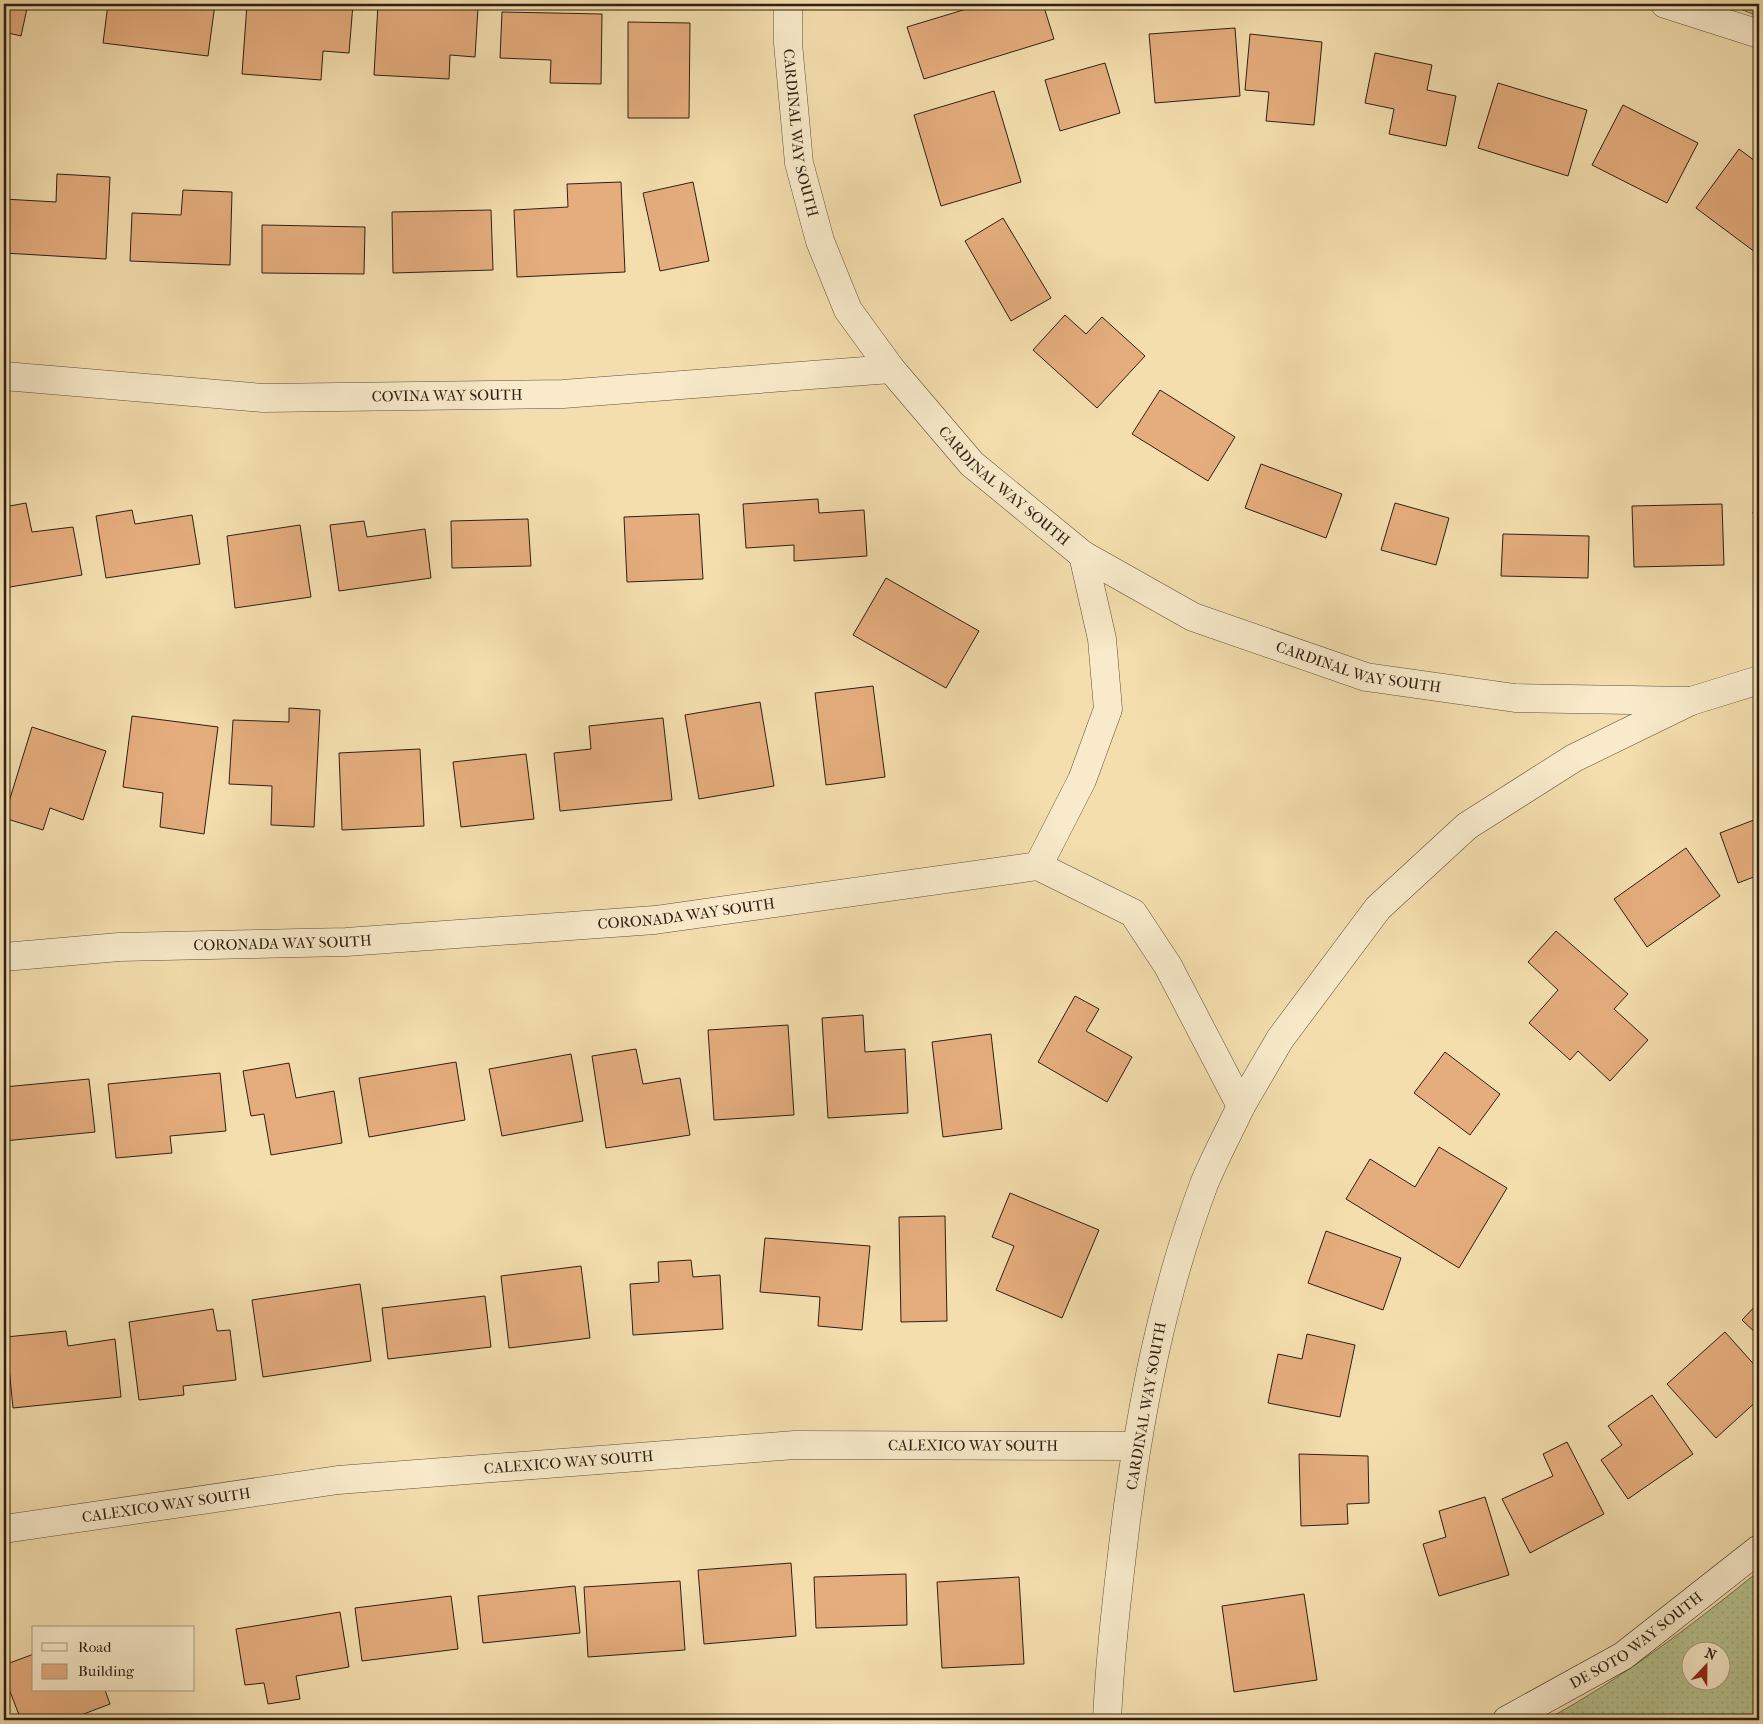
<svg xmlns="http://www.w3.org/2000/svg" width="1763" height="1724" viewBox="0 0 1763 1724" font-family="'IM FELL French Canon',serif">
  <defs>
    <pattern id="grass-dots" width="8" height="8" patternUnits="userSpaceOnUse" patternTransform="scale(1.25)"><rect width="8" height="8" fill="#b6c28f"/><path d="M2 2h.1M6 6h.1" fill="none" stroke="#9da67a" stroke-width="1.8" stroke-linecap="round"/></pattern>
  </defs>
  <rect width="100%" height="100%" fill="#f4deae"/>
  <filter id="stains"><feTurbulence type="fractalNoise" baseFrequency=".004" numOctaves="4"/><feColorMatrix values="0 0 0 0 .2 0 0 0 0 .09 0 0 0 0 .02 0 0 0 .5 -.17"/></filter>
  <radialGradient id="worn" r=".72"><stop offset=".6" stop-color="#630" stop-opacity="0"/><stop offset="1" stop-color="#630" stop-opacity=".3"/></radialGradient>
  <path fill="url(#grass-dots)" stroke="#727052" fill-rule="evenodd" d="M 1729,4 L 1759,4 L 1759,17 Z
    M 1759,1571 L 1759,1720 L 1546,1720 C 1623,1678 1691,1626 1759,1571 ZM 1690,1652 L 1720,1652 L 1720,1682 L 1690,1682 Z"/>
  <path fill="#e5ad7e" stroke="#2e1f14" d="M 4,4 L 28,4 L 21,36 L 4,32 Z
    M 108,4 L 215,4 L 208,56 L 103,43 Z
    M 247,4 L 353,4 L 349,53 L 323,51 L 321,80 L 242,74 Z
    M 378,4 L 478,8 L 475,57 L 450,55 L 449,79 L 374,75 Z
    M 983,4 L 1043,4 L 1054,39 L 924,79 L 907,27 Z
    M 502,12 L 602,14 L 601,84 L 550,83 L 551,60 L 500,58 Z
    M 628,22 L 690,23 L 689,118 L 628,118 Z
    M 1235,28 L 1240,96 L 1155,103 L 1149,34 Z
    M 1250,34 L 1322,42 L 1314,125 L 1266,121 L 1269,92 L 1245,90 Z
    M 1375,53 L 1432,65 L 1427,90 L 1456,96 L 1446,146 L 1389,134 L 1394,109 L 1365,103 Z
    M 1105,63 L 1120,113 L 1060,131 L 1045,80 Z
    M 1498,83 L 1587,110 L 1568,176 L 1478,148 Z
    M 994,91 L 1021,182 L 941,206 L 914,115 Z
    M 1623,105 L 1698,143 L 1667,203 L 1592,165 Z
    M 1739,149 L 1759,164 L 1759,255 L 1696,208 Z
    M 57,174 L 110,177 L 106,259 L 4,253 L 4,199 L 56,202 Z
    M 621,182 L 625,272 L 517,277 L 514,210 L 568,207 L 567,184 Z
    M 693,182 L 709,261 L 660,271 L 643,193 Z
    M 183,190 L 232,192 L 230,265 L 130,261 L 132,213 L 181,215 Z
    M 491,210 L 493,270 L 393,273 L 392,212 Z
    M 1003,218 L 1051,298 L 1011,321 L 965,241 Z
    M 262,225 L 365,227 L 364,274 L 262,273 Z
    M 1065,315 L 1086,334 L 1102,317 L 1145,356 L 1097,408 L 1033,350 Z
    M 1160,390 L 1235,437 L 1208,481 L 1132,434 Z
    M 1261,464 L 1342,494 L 1326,538 L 1245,508 Z
    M 818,499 L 819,513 L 864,510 L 867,556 L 794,561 L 794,545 L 746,548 L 743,504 Z
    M 26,503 L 32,532 L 73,527 L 82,575 L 4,588 L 4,507 Z
    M 1395,503 L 1449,518 L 1436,565 L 1381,550 Z
    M 1722,504 L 1724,565 L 1634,567 L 1632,506 Z
    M 132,510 L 135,524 L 192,515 L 200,564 L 106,578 L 96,516 Z
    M 1759,510 L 1759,535 L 1753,512 Z
    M 699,514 L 703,579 L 627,582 L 624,517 Z
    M 528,519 L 531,566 L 452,568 L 451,521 Z
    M 364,521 L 367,537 L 425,529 L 431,578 L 339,591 L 330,525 Z
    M 300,525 L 311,597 L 235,608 L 227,536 Z
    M 1503,534 L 1589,536 L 1588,578 L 1501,576 Z
    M 886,578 L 979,631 L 946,688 L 853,635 Z
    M 873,686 L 885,777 L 826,785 L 815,693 Z
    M 760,702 L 774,786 L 699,799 L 685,715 Z
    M 289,708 L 320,710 L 314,827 L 271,825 L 272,786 L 229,784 L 233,720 L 289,722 Z
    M 132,716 L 218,727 L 204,834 L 160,827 L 163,793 L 123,787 Z
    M 663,718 L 672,800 L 560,811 L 554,753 L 591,749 L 589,726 Z
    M 32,727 L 106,751 L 83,820 L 50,808 L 43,830 L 4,818 Z
    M 420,749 L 424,826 L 342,830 L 339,753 Z
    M 526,754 L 534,819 L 461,827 L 453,762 Z
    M 1759,818 L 1759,875 L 1738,883 L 1720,833 Z
    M 1686,848 L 1720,896 L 1647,947 L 1614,899 Z
    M 1556,931 L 1628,994 L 1614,1009 L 1648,1040 L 1610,1081 L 1578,1051 L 1570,1060 L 1529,1023 L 1558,990 L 1528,962 Z
    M 1075,996 L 1099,1009 L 1086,1031 L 1132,1057 L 1107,1102 L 1038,1062 Z
    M 863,1015 L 865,1052 L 905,1049 L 908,1113 L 828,1118 L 822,1018 Z
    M 788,1025 L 794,1115 L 714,1120 L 708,1030 Z
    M 991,1034 L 1002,1129 L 943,1137 L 932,1042 Z
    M 636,1049 L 643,1084 L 680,1078 L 690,1135 L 606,1148 L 592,1056 Z
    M 1445,1052 L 1500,1094 L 1470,1135 L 1414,1093 Z
    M 571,1054 L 583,1121 L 502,1136 L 489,1069 Z
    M 456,1062 L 465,1120 L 369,1137 L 359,1078 Z
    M 289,1063 L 296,1098 L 334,1091 L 342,1143 L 271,1155 L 264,1114 L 251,1116 L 243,1071 Z
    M 220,1073 L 226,1131 L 170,1136 L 172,1153 L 116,1158 L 108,1084 Z
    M 89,1079 L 95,1132 L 4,1141 L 4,1087 Z
    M 1439,1147 L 1507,1188 L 1459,1268 L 1346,1199 L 1370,1159 L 1415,1187 Z
    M 1010,1193 L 1099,1230 L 1062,1318 L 996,1290 L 1014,1246 L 992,1237 Z
    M 945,1216 L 947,1321 L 901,1322 L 899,1217 Z
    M 1326,1231 L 1401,1258 L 1383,1310 L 1308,1283 Z
    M 765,1238 L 870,1246 L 862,1330 L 818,1326 L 820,1297 L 760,1292 Z
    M 691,1260 L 693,1277 L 720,1275 L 723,1329 L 633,1335 L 630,1284 L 659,1282 L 658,1262 Z
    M 581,1266 L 590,1338 L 509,1348 L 501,1276 Z
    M 360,1284 L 371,1361 L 263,1377 L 252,1300 Z
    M 485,1296 L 491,1347 L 388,1359 L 382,1308 Z
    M 1759,1302 L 1759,1336 L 1742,1320 Z
    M 213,1309 L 217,1331 L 230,1330 L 236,1380 L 183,1386 L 184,1395 L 139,1400 L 129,1322 Z
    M 66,1331 L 68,1346 L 115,1339 L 121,1397 L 13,1408 L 6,1337 Z
    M 1725,1332 L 1759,1370 L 1759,1399 L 1716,1438 L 1667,1384 Z
    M 1307,1334 L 1355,1345 L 1340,1417 L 1268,1403 L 1278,1354 L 1302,1359 Z
    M 1652,1395 L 1693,1454 L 1628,1499 L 1601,1460 L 1622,1445 L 1608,1426 Z
    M 1567,1442 L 1604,1514 L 1530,1553 L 1502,1499 L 1553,1476 L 1543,1454 Z
    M 1299,1454 L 1368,1456 L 1369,1503 L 1347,1504 L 1348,1524 L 1301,1526 Z
    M 1485,1497 L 1509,1575 L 1439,1596 L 1423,1544 L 1446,1537 L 1439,1511 Z
    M 791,1563 L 796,1636 L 704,1644 L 698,1570 Z
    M 906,1574 L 907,1625 L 816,1628 L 814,1577 Z
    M 1019,1577 L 1024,1664 L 942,1668 L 937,1582 Z
    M 680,1581 L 685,1650 L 588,1657 L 584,1587 Z
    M 575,1586 L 580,1633 L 483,1643 L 478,1596 Z
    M 1304,1594 L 1317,1680 L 1234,1692 L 1222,1606 Z
    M 451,1596 L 458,1649 L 362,1661 L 355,1608 Z
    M 340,1612 L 349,1667 L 296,1676 L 300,1699 L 268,1704 L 264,1683 L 245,1685 L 236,1629 Z
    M 34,1654 L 34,1690 L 105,1690 L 110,1704 L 68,1720 L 21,1720 L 4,1676 L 4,1665 Z"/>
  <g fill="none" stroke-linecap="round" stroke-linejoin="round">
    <g stroke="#604f3a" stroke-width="29">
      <g id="street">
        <path id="s1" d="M 788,4 L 788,43 L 799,163 L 820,241 L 848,310 L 891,369 L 972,464 L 1083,555 L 1193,617 L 1366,677 L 1515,698 L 1691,701"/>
        <path d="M 1665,4 L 1759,34"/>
        <path id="s2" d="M 4,376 L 263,398 L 563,394 L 891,369"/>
        <path d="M 1038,866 L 1133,913 L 1168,966 L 1241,1106 C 1229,1132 1215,1157 1204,1184 C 1163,1293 1141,1406 1126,1521 C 1118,1589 1110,1653 1107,1720"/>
        <path d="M 1038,866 L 1082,780 L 1108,709 L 1102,639 L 1083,555"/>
        <path id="s3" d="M 4,957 L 119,947 L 346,942 L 655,920 L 1038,866"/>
        <path d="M 1241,1106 L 1280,1039 L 1378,908 L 1467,826 L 1574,758 L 1691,701 L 1759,680"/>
        <path id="s4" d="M 4,1529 L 338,1480 L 795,1445 L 1136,1446"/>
      </g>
    </g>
    <g stroke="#2e1f14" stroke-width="29">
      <g id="secondary">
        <path id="s5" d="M 1507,1720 L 1623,1656 L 1759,1549"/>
      </g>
    </g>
    <use href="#street" stroke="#f8eaca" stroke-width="28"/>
    <use href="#secondary" stroke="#f8eaca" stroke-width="28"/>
  </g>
  <g text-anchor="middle" stroke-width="4.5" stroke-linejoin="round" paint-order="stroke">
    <g font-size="15" fill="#2e1f14" stroke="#f8eaca">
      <text dy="5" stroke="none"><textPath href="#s1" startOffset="130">CARDINAL WAY SOUTH</textPath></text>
      <text dy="5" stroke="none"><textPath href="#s2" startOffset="444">COVINA WAY SOUTH</textPath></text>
      <text dy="5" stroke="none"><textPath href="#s1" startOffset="551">CARDINAL WAY SOUTH</textPath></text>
      <text dy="5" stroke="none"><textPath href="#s1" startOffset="956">CARDINAL WAY SOUTH</textPath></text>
      <text dy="5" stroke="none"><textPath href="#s3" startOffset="684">CORONADA WAY SOUTH</textPath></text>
      <text dy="5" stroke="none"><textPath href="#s3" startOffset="279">CORONADA WAY SOUTH</textPath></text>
      <text transform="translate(1146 1406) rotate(-80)" y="5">CARDINAL WAY SOUTH</text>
      <text dy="5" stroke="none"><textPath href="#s4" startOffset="974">CALEXICO WAY SOUTH</textPath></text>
      <text dy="5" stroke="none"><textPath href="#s4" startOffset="569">CALEXICO WAY SOUTH</textPath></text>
      <text dy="5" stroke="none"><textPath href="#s4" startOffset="164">CALEXICO WAY SOUTH</textPath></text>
      <text dy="5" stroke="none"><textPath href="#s5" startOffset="152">DE SOTO WAY SOUTH</textPath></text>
    </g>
  </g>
  <rect width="1763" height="1724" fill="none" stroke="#f4deae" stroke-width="20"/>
  <rect x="5" y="5" width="1753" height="1714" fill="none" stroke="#2e1f14" stroke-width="2.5"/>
  <rect x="10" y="10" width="1743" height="1704" fill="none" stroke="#2e1f14"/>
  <rect x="32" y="1626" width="162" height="65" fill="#f8eaca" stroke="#a79981"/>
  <rect x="42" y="1643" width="25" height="8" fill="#f8eaca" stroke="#a79981"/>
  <text x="78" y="1652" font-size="15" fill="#2e1f14">Road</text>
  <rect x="42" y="1664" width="25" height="15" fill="#e5ad7e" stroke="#a79981"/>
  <text x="78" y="1676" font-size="15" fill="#2e1f14">Building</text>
  <g transform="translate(1706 1666) rotate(22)"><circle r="24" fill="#f8eaca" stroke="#a79981"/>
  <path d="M0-4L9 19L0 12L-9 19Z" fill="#8f2418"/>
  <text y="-8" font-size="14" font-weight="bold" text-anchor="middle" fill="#2e1f14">N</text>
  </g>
  <rect width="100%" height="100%" filter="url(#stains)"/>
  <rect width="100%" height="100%" fill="url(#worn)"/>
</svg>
